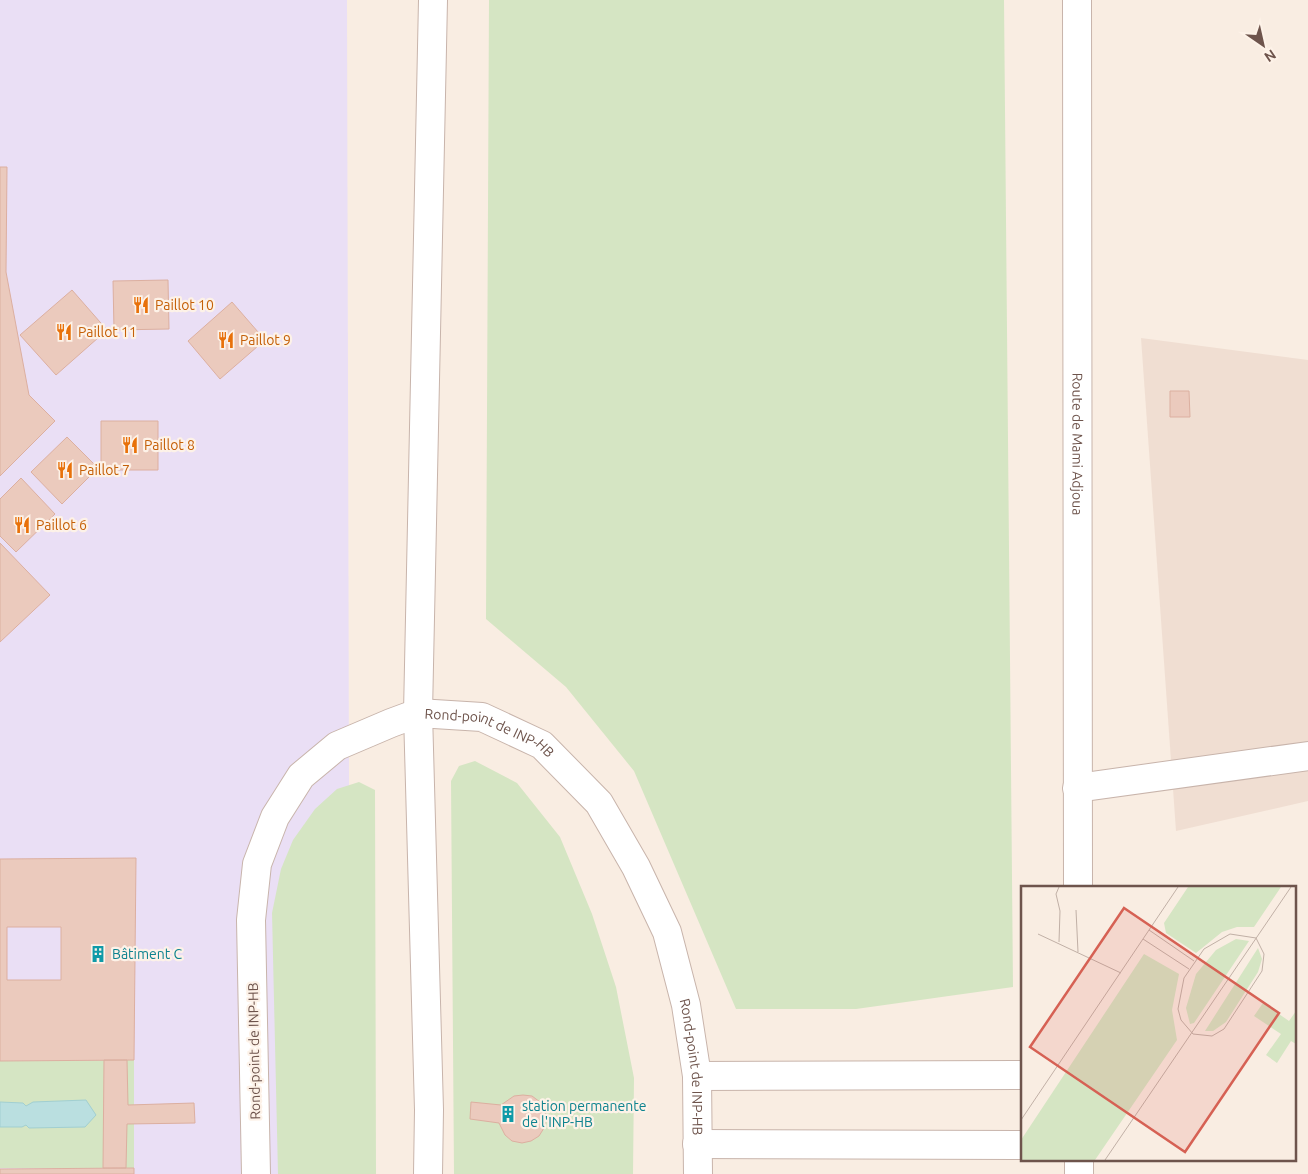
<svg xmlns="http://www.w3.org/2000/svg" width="1308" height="1174" viewBox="0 0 1308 1174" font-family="Ubuntu,sans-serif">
  <rect width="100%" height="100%" fill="#f9ede2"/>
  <path fill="#f0ded2" d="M 1141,338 L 1308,360 L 1308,801 L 1176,831 Z"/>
  <path fill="#eadff5" d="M 0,0 L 347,0 L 350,1174 L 0,1174 Z"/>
  <path fill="#d5e5c3" d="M 489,0 L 1004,0 L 1013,987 L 856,1009 L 736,1009 L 634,771 L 566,687 L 486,619 Z
    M 475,761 L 517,783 L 560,837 L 592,914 L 616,987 L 634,1078 L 633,1174 L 454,1174 L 451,781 L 459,766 Z
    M 359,782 L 375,790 L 376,1174 L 278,1174 L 272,913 L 281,869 L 293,840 L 315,809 L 337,789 Z
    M 134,1060 L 134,1168 L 0,1168 L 0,1061 Z"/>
  <path fill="#badfe0" stroke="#a1cfd1" d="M 86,1100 L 96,1115 L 85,1127 L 29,1128 L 26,1125 L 22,1127 L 0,1127 L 0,1102 L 23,1103 L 26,1106 L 33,1102 Z"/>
  <path fill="#ebcabd" stroke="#dcafa0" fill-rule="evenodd" d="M 0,167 L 7,167 L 6,272 L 29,395 L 55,421 L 0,476 Z
    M 168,280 L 169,329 L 114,330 L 113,281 Z
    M 72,290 L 107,330 L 56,375 L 20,335 Z
    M 232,302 L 265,340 L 220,379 L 188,341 Z
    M 1170,391 L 1189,391 L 1190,417 L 1170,417 Z
    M 101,421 L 158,421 L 158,470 L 101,470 Z
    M 67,437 L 98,468 L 62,504 L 31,472 Z
    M 21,478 L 55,514 L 16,552 L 0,536 L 0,499 Z
    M 0,543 L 50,595 L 0,642 Z
    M 136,858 L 134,1060 L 0,1061 L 0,859 ZM 7,927 L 61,927 L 61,980 L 7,980 Z
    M 104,1060 L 127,1060 L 128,1105 L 194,1103 L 195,1123 L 127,1124 L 126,1168 L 103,1168 Z
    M 523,1095 L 532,1096 L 540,1102 L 545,1110 L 546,1119 L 544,1128 L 539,1136 L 531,1141 L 522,1143 L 512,1141 L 505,1135 L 499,1123 L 470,1119 L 471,1102 L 501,1105 L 514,1096 Z
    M 134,1168 L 134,1174 L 0,1174 L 0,1169 Z"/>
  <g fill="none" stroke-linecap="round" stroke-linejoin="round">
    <g stroke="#c8b4ab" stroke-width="30">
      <g id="minor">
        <path id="s1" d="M 1077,0 L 1078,888"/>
        <path d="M 1077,788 L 1308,756"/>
        <path d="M 697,1076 L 1022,1075"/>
        <path d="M 697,1144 L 1022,1145"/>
        <path d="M 1079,1160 L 1079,1174"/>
        <path id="s2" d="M 256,1174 L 251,920 L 257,864 L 275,817 L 301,776 L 337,746 L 391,723 L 418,713 L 482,717 L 542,745 L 599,803 L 636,867 L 667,932 L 686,1005 L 697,1076 L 698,1174"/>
        <path d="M 428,1174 L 429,1110 L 418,713 L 433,0"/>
      </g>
    </g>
    <use href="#minor" stroke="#fff" stroke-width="28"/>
  </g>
  <defs>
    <g id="restaurant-bare" transform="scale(1.35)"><path d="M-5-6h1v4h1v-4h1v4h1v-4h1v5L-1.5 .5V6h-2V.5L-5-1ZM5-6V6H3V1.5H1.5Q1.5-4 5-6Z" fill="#e8710a" stroke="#fdf2e8" stroke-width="2.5" paint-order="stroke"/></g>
    <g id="building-bare" transform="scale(1.35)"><path d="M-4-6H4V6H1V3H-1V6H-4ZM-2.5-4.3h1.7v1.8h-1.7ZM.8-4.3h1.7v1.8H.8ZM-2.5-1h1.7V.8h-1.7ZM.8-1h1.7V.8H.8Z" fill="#0f9aa8" stroke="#fdf2e8" stroke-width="2.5" paint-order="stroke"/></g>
  </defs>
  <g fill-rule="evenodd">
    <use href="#restaurant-bare" x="141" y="305"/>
    <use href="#restaurant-bare" x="64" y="332"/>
    <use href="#restaurant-bare" x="226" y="340"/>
    <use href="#restaurant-bare" x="130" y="445"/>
    <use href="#restaurant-bare" x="65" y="470"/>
    <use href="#restaurant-bare" x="22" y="525"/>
    <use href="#building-bare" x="98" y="954"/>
    <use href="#building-bare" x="508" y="1114"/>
  </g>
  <g text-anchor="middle" stroke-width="4.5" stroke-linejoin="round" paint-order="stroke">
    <g font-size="14" fill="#c56008" stroke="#fdf2e8" text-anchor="start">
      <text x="155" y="310">Paillot 10</text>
      <text x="78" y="337">Paillot 11</text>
      <text x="240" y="345">Paillot 9</text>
      <text x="144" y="450">Paillot 8</text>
      <text x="79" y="475">Paillot 7</text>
      <text x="36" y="530">Paillot 6</text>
    </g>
    <g font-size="14" fill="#6e544c" stroke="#fdf2e8">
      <text dy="5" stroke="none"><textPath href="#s1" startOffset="444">Route de Mami Adjoua</textPath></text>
      <text dy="5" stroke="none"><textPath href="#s2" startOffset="619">Rond-point de INP-HB</textPath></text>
      <text transform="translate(254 1051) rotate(-91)" y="5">Rond-point de INP-HB</text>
      <text dy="5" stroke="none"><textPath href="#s2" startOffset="1039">Rond-point de INP-HB</textPath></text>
    </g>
    <g font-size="14" fill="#0d838f" stroke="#fdf2e8" text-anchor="start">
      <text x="112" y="959">Bâtiment C</text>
      <text x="522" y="1111">station permanente<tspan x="522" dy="16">de l'INP-HB</tspan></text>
    </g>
  </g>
  <g transform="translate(1021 886)">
    <rect width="275" height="275" fill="#f9ede2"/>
    <path d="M 167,1 L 260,1 L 233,41 L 216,41 L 201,46 L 175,67 L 145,47 L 143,37 ZM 215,53 L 228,55 L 173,137 L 169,138 L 165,122 L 175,88 L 195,64 ZM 237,62 L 241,73 L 237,86 L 205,136 L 192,145 L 184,145 ZM 123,68 L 158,88 L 151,124 L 156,154 L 74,274 L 0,274 L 0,254 ZM 242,117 L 268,135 L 275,125 L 275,158 L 270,155 L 256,177 L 245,169 L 260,148 L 233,130 Z" fill="#d5e5c3"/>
    <path fill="none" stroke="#c1b0a6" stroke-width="1" d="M 38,1 L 35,8 L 39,25 L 38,56M 55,24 L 57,66M 128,44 L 173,75M 17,48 L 100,87M 209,48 L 235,52 L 243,68 L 241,85 L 203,143 L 191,150 L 172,148 L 160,134 L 157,123 L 163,92 L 183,63 ZM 122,53 L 168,83M 0,234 L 157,1M 84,274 L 270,1"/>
    <path fill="#d66154" fill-opacity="0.15" stroke="#d66154" stroke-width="2.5" d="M 103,22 L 258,127 L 164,266 L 9,161 Z"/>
    <rect width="275" height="275" fill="none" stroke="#6e544c" stroke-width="2.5"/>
  </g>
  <g transform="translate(1263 45) rotate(146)" stroke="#fdf2e8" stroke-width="4" paint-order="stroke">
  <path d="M0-4L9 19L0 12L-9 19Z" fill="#6e544c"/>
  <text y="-8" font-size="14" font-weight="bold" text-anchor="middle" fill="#6e544c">N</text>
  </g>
</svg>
